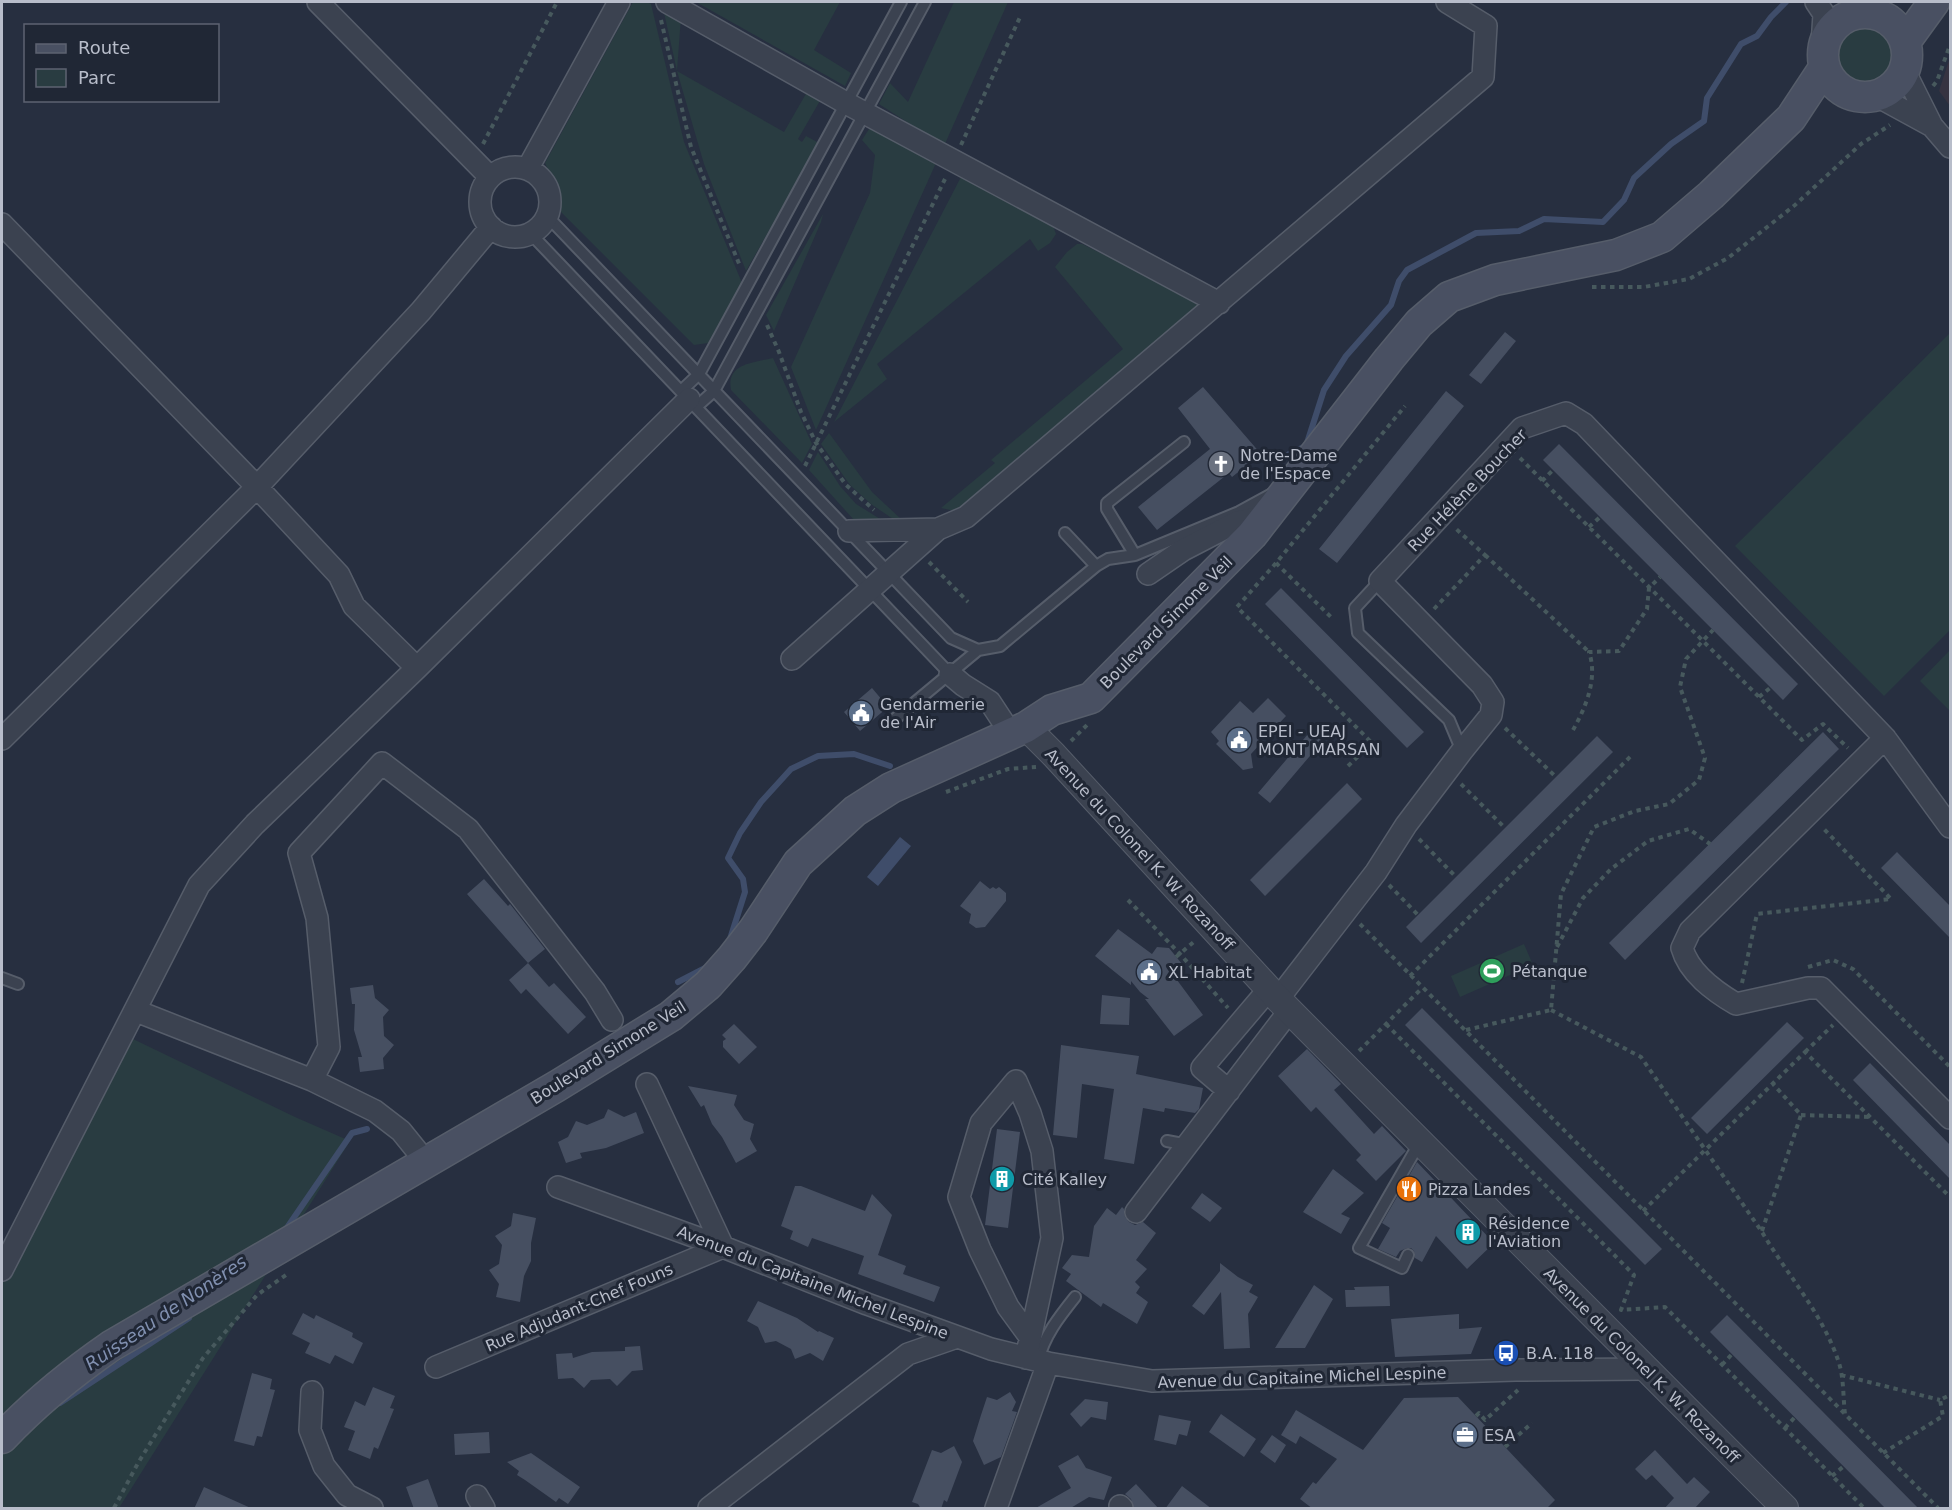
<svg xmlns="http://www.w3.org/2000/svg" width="1952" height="1510" viewBox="0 0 1952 1510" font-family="'DejaVu Sans',sans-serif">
  <rect width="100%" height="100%" fill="#272f40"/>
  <path fill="#363341" d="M 1950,57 L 1950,106 L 1939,91 Z"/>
  <path fill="#293c41" d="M 633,2 L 647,2 L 651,4 L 684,142 L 742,283 L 708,343 L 694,345 L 561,212 L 555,184 L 545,163 Z
    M 696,2 L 840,2 L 814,50 L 851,73 L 845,86 Z
    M 954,2 L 1008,2 L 944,146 L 879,104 L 890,83 L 908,102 Z
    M 663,8 L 681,17 L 677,71 L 784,132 L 807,92 L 821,99 L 798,139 L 802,142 L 806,136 L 819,143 L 746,271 L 704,164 L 677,71 Z
    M1833 56a31 31 0 1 1 62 0a31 31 0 1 1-62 0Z
    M 871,126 L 936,163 L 816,430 L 791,367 L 870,193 L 875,155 L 862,140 Z
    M 962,175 L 1053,226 L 1056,234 L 1050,243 L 1038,251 L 1030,239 L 877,364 L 887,379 L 834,422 Z
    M 823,214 L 821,222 L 774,331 L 766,315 Z
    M 1077,244 L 1082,244 L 1191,297 L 1199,305 L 955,511 L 941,508 L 995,463 L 991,460 L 1123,349 L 1055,267 L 1067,252 Z
    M 1950,333 L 1950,630 L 1884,696 L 1735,546 Z
    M 773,358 L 812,444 L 802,463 L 731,390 C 726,363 753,363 773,358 Z
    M 829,433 L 872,492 L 901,519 L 896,521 L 871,504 L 850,485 L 821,444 Z
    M 818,452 L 840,486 L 856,504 L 885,522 L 854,520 L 809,470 Z
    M 1950,650 L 1950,711 L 1920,681 Z
    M 1524,944 L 1533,965 L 1460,997 L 1451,976 Z
    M 133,1039 L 295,1117 L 350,1141 L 119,1508 L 2,1508 L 2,1279 Z"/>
  <path fill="#3f4d6a" d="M 900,837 L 911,846 L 878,886 L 867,877 Z"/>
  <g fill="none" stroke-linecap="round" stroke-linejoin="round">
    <path stroke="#3f4d6a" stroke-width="6" d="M 1289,454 L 1306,446 L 1324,390 L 1346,356 L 1391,305 L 1399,281 L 1407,270 L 1476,233 L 1519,231 L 1544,219 L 1603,222 L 1624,200 L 1634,178 L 1671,144 L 1704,121 L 1707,98 L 1741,44 L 1757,36 L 1771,17 L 1786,2
      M 730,939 L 745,892 L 743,879 L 728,858 L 740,833 L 761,802 L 791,769 L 818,756 L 854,754 L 890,766
      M 678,982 L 707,967
      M 284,1232 L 352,1133 L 367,1129
      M 60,1403 L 189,1318"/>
  </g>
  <path fill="#464f61" d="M 1505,332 L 1516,341 L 1481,384 L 1469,375 Z
    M 1203,387 L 1261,454 L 1232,477 L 1229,473 L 1157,530 L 1138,507 L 1210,449 L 1178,408 Z
    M 1446,391 L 1464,406 L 1337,563 L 1319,549 Z
    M 1559,444 L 1798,684 L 1783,700 L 1543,460 Z
    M 1281,588 L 1424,732 L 1407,748 L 1265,604 Z
    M 872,688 L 888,707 L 860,731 L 844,712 Z
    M 1268,698 L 1286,716 L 1251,754 L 1253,768 L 1243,770 L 1216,744 L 1219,741 L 1211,732 L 1240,701 L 1253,713 Z
    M 1314,727 L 1326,737 L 1270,803 L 1258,793 Z
    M 1823,732 L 1839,749 L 1625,960 L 1609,943 Z
    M 1597,736 L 1613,752 L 1421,943 L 1406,927 Z
    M 1347,783 L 1362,799 L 1265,896 L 1250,880 Z
    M 1897,852 L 1950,906 L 1950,938 L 1881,868 Z
    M 484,879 L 508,906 L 510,904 L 545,949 L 528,963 L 467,894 Z
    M 980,881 L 990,889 L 993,887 L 996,889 L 999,887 L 1006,893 L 1006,901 L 985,927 L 976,928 L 969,923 L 971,914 L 960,906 Z
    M 1118,929 L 1152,954 L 1157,947 L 1169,948 L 1182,964 L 1183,974 L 1177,980 L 1203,1015 L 1174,1036 L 1145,999 L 1149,999 L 1140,992 L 1131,981 L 1131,985 L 1095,956 Z
    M 528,963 L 549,987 L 554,983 L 586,1017 L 568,1034 L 526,989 L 521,994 L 509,980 Z
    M 373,985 L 375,998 L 389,1010 L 383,1017 L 384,1036 L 394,1045 L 383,1058 L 384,1069 L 360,1072 L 358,1057 L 362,1057 L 354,1030 L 355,1004 L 352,1004 L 350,988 Z
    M 1102,995 L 1130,998 L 1129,1025 L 1100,1024 Z
    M 1422,1008 L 1662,1249 L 1645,1265 L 1405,1025 Z
    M 1787,1022 L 1804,1038 L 1707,1134 L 1691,1118 Z
    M 734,1024 L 757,1047 L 739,1064 L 723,1047 L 723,1041 L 726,1039 L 722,1035 Z
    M 1061,1045 L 1139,1056 L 1136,1074 L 1203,1088 L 1199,1109 L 1195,1113 L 1165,1108 L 1164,1112 L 1143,1108 L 1134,1164 L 1104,1159 L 1114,1089 L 1082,1084 L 1077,1138 L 1053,1135 Z
    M 1307,1049 L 1341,1084 L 1334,1090 L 1374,1134 L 1382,1126 L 1406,1151 L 1376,1181 L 1356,1160 L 1361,1155 L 1316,1107 L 1311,1112 L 1278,1076 Z
    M 1870,1063 L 1950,1145 L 1950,1179 L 1853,1080 Z
    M 688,1086 L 737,1095 L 734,1105 L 744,1120 L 754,1124 L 750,1139 L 757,1151 L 736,1163 L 722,1137 L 712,1124 L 704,1105 L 701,1107 Z
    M 608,1109 L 624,1117 L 636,1112 L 644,1133 L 606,1148 L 580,1153 L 582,1158 L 566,1163 L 558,1142 L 568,1137 L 576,1121 L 587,1125 L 604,1118 Z
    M 997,1129 L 1020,1132 L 1008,1228 L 985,1225 Z
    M 1417,1162 L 1494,1243 L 1467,1269 L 1436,1236 L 1422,1262 L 1415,1258 L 1414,1251 L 1411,1248 L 1407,1248 L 1400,1251 L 1396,1257 L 1378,1249 L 1390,1228 L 1382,1223 Z
    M 1333,1169 L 1364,1193 L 1341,1214 L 1350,1218 L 1341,1234 L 1303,1212 Z
    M 795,1186 L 801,1186 L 865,1211 L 872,1194 L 892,1215 L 878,1255 L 906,1266 L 903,1274 L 940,1287 L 934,1302 L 858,1274 L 864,1256 L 812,1238 L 808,1247 L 790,1239 L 793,1231 L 781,1226 Z
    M 1202,1193 L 1222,1208 L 1210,1222 L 1191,1208 Z
    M 1122,1207 L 1124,1209 L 1125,1217 L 1129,1222 L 1135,1225 L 1143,1222 L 1156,1233 L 1136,1260 L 1147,1269 L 1135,1282 L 1140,1287 L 1136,1293 L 1148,1302 L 1137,1324 L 1103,1303 L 1101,1307 L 1066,1281 L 1071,1274 L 1062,1268 L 1072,1255 L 1089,1257 L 1094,1226 L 1107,1208 L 1116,1215 Z
    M 513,1213 L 536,1218 L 531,1243 L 531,1261 L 524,1276 L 520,1302 L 496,1297 L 499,1284 L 489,1270 L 499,1264 L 502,1245 L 495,1236 L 511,1226 Z
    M 1220,1263 L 1238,1277 L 1253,1285 L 1249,1292 L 1258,1297 L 1248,1314 L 1250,1348 L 1224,1349 L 1221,1292 L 1204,1315 L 1192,1306 L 1220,1271 Z
    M 1314,1285 L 1333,1299 L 1305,1348 L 1275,1348 Z
    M 1389,1286 L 1390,1306 L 1346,1307 L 1345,1290 L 1355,1290 L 1354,1287 Z
    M 758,1301 L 797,1318 L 818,1332 L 819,1331 L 834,1338 L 823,1361 L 810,1353 L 795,1359 L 791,1349 L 776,1341 L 765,1343 L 758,1327 L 747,1321 Z
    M 303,1313 L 314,1319 L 316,1315 L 353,1333 L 352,1337 L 363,1343 L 353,1364 L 335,1355 L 330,1364 L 305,1353 L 310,1343 L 292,1334 Z
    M 1459,1314 L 1459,1329 L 1482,1327 L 1471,1354 L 1395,1357 L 1391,1319 Z
    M 1727,1315 L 1919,1509 L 1886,1509 L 1710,1332 Z
    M 640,1346 L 643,1370 L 632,1371 L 617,1386 L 610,1379 L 591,1380 L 584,1388 L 573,1378 L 558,1379 L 556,1354 L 572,1353 L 573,1358 L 592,1352 L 625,1351 L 625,1347 Z
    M 252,1373 L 272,1379 L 270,1389 L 275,1390 L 262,1437 L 257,1436 L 254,1446 L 234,1441 Z
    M 373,1387 L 395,1396 L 390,1408 L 394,1409 L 378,1449 L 374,1447 L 370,1459 L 348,1450 L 355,1431 L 344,1427 L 355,1401 L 365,1406 Z
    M 1010,1392 L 1016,1402 L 1012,1411 L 1017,1412 L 1001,1457 L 984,1465 L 973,1441 L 981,1415 L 987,1397 L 997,1400 Z
    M 1458,1397 L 1555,1500 L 1546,1509 L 1313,1509 L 1300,1499 L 1313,1482 L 1316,1484 L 1337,1459 L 1300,1436 L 1296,1444 L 1281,1435 L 1296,1410 L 1363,1450 L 1404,1398 Z
    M 1085,1399 L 1108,1402 L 1106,1420 L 1091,1417 L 1081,1427 L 1070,1414 Z
    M 1221,1414 L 1256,1439 L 1244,1457 L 1209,1432 Z
    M 1159,1415 L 1191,1421 L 1187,1436 L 1179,1434 L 1176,1445 L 1154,1440 Z
    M 489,1432 L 490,1453 L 455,1455 L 454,1434 Z
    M 1272,1435 L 1286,1445 L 1275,1463 L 1260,1452 Z
    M 954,1446 L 962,1462 L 947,1502 L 944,1500 L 941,1509 L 921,1509 L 918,1504 L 912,1502 L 932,1450 L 941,1453 Z
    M 1655,1450 L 1687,1484 L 1694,1477 L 1710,1492 L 1694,1509 L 1664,1509 L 1674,1498 L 1652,1475 L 1646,1480 L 1635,1469 Z
    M 531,1453 L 580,1487 L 568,1504 L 559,1498 L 556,1502 L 525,1480 L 517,1475 L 519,1471 L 507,1462 Z
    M 1078,1455 L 1086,1468 L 1112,1477 L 1104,1500 L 1089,1497 L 1069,1509 L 1034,1509 L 1071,1488 L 1058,1466 Z
    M 428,1479 L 439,1509 L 414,1509 L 406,1487 Z
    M 1136,1484 L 1159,1509 L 1134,1509 L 1131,1499 L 1125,1494 Z
    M 1182,1486 L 1212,1509 L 1165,1509 Z
    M 204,1487 L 253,1509 L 194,1509 Z"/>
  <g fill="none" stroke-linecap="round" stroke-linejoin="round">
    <g stroke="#565d6a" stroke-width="14">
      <path id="service" d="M 548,217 L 951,638 L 978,650 L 1000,646 L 1096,566 L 1108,559 L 1135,555 L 1239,512 L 1272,494
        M 531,234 L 950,674
        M 681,391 L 699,374 L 901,2
        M 696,407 L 714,391 L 925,2
        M 1065,533 L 1096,566
        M 1135,555 L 1107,509 L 1107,503 L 1184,442
        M 1380,581 L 1355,608 L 1358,633 L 1449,720 L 1462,751
        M 895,719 L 978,650
        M 2,978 L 18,984
        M 1167,1141 L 1188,1145
        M 1408,1255 L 1402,1268 L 1359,1248 L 1420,1142
        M 1038,1361 C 1044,1336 1059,1317 1075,1297"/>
    </g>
    <g stroke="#565d6a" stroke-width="24">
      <path id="minor" d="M 318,2 L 490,177
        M 667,2 L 846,103 L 1219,303
        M 1816,2 L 1824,14 L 1822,45
        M 1904,70 L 1932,126 L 1950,147
        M 1877,96 L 1932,126
        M480 202a35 35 0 1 1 70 0a35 35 0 1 1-70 0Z
        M 528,168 L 619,2
        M 2,224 L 257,487 L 339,575 L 354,606 L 417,668
        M 849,531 L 938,529
        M 1148,574 L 1183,550 L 1237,522 L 1267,516
        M 792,659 L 938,529 L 966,517 L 1483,77 L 1486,26 L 1447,2
        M 950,674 L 963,685 L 990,702 L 1011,734
        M 1885,738 L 1690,931 L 1682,948 C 1689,973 1714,991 1736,1004 L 1808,988 L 1821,988 L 1950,1118
        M 2,739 L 257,487 L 421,311 L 491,227
        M 1278,999 L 1376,872 L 1406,825 L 1462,751 L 1491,715 L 1493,702 L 1482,685 L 1380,581 L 1522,428 L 1566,413 L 1584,424 L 1885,738 L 1950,827
        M 144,1014 L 312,1080 L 375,1111 L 401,1131 L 426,1162
        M 312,1080 L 329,1047 L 317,918 L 299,853 L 382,763 L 468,829 L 595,992 L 612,1020
        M 1229,1091 L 1202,1068 L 1269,989
        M 558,1187 L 723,1247 L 867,1304 L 991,1349 L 1048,1363 L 1152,1381 L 1516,1370 L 1646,1369
        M 1136,1212 L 1290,1010
        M 2,1270 L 199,885 L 255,824 L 417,668 L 689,399
        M 1026,1358 L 1052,1238 L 1042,1151 L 1030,1113 L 1016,1081 L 981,1123 L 959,1197 L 980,1250 L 1008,1307 L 1030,1337
        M 436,1367 L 723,1247 L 647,1084
        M 312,1392 L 310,1430 L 324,1466 L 347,1495 L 372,1508
        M 477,1496 L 484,1508
        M 1120,1506 L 1122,1508
        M 709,1508 L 908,1354 L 957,1337
        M 996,1508 L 1048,1363"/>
    </g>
    <g stroke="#565d6a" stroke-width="28">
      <path id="tertiary" d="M 1026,727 L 1054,755 L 1278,999 L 1785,1508"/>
    </g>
    <g stroke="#565d6a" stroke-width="33">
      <path id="secondary" d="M1823 55a42 42 0 1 1 84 0a42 42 0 1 1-84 0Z
        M 1905,42 L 1934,2
        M 2,1438 C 35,1403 72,1373 111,1346 L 557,1086 L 671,1016 L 708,985 L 732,958 L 753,931 L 798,863 L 855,811 L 891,788 L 1026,727 L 1052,710 L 1091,698 L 1252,535 L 1389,359 L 1419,323 L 1449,297 L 1495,280 L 1616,255 L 1662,237 L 1711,195 L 1791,118 L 1824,68"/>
    </g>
    <path stroke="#47595d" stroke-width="4" stroke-dasharray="4.5 4.5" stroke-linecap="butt" d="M 661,20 L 691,147 L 740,266
      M 1933,86 L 1937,81 L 1950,45
      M 483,144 L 557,2
      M 961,145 L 1021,15
      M 1592,287 L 1644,287 L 1689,279 L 1728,258 L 1795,205 L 1861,144 L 1890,125
      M 767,325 L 779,352 L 801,412 L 816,443 L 846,485 L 874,510
      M 1520,458 L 1802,740 L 1823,724 L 1848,748
      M 805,466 L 945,179
      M 1542,481 L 1553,470
      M 1589,527 L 1600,517
      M 1485,555 L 1589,652
      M 929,562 L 968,602
      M 1276,563 L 1333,619
      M 1434,609 L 1485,555 L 1454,527
      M 1759,697 L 1770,688
      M 1505,728 L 1556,777
      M 1573,730 C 1586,707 1598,678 1589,652 L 1619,651 L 1647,609 L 1649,588 L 1660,577
      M 1071,741 L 1087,725
      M 1348,766 L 1372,743 L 1237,607 L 1276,563 L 1405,406
      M 1461,784 L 1505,828
      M 946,792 L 1008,769 L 1036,767
      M 1419,839 L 1456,877
      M 1389,885 L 1418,915
      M 1128,900 L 1180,954 L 1228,1008
      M 1360,924 L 1938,1508
      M 1557,947 L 1583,898 L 1611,869 L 1648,841 L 1689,829 L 1710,844
      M 1176,957 L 1196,940
      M 1808,967 L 1833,960 L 1853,969 L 1950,1067
      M 1410,976 L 1632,755
      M 1742,983 L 1757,914 L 1891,899 L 1822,827
      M 1551,1010 L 1641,1057 L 1762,1232 C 1788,1276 1823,1314 1839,1363 C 1844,1379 1843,1398 1845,1414
      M 1386,1024 L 1634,1275 L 1621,1310 L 1665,1307 L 1864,1508
      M 1466,1030 L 1551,1010 L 1561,894 L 1594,827 L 1635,811 L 1669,804 L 1699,780 L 1705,758 L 1680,687 L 1686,659 L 1713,630
      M 1359,1051 L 1422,988
      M 1805,1052 L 1833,1025
      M 1801,1115 L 1869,1117
      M 1643,1211 L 1805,1052 L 1950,1197
      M 1762,1231 L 1801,1115 L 1773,1084
      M 1722,1365 L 1732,1354
      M 1841,1375 L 1940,1400
      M 1476,1416 L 1479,1413 L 1485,1420 L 1518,1390
      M 1785,1428 L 1795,1417
      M 1505,1447 L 1532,1423
      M 1883,1453 L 1943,1416 L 1940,1400 L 1950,1395
      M 1832,1476 L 1844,1466
      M 114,1508 L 138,1463 L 203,1358 L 257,1295 L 286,1275"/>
    <use href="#service" stroke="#3b4250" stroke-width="10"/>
    <use href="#minor" stroke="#3b4250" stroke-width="21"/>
    <use href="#tertiary" stroke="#3b4250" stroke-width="26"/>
    <use href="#secondary" stroke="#495062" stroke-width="30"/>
  </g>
  <defs>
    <g id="church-disc" transform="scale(1.35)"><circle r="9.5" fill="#6b7280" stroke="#202735"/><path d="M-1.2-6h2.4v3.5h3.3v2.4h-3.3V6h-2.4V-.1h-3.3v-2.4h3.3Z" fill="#fff"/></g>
    <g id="civic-disc" transform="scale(1.35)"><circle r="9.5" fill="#5c6f8a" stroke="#202735"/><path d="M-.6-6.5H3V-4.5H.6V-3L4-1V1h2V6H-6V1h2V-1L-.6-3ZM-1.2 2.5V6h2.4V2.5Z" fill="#fff"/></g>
    <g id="stadium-disc" transform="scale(1.35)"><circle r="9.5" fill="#2e9e5b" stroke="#202735"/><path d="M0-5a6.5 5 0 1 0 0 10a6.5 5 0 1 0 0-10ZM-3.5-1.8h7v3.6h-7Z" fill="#fff"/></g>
    <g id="building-disc" transform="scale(1.35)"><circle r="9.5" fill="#0f9aa8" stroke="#202735"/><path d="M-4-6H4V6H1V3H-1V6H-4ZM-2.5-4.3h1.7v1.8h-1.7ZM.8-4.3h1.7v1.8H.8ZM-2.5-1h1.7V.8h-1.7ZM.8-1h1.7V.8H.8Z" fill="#fff"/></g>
    <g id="restaurant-disc" transform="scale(1.35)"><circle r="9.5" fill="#e8710a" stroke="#202735"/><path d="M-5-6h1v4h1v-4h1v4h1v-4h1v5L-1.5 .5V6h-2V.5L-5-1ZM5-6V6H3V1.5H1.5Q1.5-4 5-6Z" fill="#fff"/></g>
    <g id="bus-disc" transform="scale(1.35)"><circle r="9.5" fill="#1a4fb4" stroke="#202735"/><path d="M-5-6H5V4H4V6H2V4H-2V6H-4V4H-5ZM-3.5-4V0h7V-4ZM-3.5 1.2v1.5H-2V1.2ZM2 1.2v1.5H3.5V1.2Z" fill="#fff"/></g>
    <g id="office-disc" transform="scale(1.35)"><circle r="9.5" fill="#5c6f8a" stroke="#202735"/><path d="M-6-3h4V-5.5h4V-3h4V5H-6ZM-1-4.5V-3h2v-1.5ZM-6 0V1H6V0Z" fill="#fff"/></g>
  </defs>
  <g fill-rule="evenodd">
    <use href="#church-disc" x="1221" y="464"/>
    <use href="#civic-disc" x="861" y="713"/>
    <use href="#civic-disc" x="1239" y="740"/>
    <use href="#stadium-disc" x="1492" y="971"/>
    <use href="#civic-disc" x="1149" y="972"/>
    <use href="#building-disc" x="1002" y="1179"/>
    <use href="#restaurant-disc" x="1409" y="1189"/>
    <use href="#building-disc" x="1468" y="1232"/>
    <use href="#bus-disc" x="1506" y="1353"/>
    <use href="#office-disc" x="1465" y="1435"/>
  </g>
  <g text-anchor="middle" stroke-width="6" stroke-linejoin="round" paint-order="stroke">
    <g font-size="16" fill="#b8bdca" stroke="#202735" text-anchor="start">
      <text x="1240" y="461">Notre-Dame<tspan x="1240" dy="18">de l'Espace</tspan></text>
      <text x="880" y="710">Gendarmerie<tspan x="880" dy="18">de l'Air</tspan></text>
      <text x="1258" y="737">EPEI - UEAJ<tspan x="1258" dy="18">MONT MARSAN</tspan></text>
      <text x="1512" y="977">Pétanque</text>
      <text x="1168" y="978">XL Habitat</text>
      <text x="1022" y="1185">Cité Kalley</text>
      <text x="1428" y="1195">Pizza Landes</text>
      <text x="1488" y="1229">Résidence<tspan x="1488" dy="18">l'Aviation</tspan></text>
      <text x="1526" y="1359">B.A. 118</text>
      <text x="1484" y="1441">ESA</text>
    </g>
    <g font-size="16" fill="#b8bdca" stroke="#202735">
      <text transform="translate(1467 490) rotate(-46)" y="6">Rue Hélène Boucher</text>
      <text transform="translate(1166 622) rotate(-45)" y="6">Boulevard Simone Veil</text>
      <text transform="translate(1140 849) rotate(47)" y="6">Avenue du Colonel K. W. Rozanoff</text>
      <text transform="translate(608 1052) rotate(-32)" y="6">Boulevard Simone Veil</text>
      <text transform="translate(813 1282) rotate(21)" y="6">Avenue du Capitaine Michel Lespine</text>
      <text transform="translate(579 1307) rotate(-23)" y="6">Rue Adjudant-Chef Founs</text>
      <text transform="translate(1642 1365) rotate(45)" y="6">Avenue du Colonel K. W. Rozanoff</text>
      <text transform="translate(1302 1377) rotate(-2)" y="6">Avenue du Capitaine Michel Lespine</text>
    </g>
    <g font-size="18" font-style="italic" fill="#8190b0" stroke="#202735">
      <text transform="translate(166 1313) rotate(-34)" y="6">Ruisseau de Nonères</text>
    </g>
  </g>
  <rect width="1952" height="1510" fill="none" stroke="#b8bdca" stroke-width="6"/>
  <rect x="24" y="24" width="195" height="78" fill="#202735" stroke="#5d6371" stroke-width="1.5"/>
  <rect x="36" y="44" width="30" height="9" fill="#495062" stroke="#5d6371" stroke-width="1.5"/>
  <text x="78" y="54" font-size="18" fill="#b8bdca">Route</text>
  <rect x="36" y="69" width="30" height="18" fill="#293c41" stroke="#5d6371" stroke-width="1.5"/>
  <text x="78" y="84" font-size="18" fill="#b8bdca">Parc</text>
</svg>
